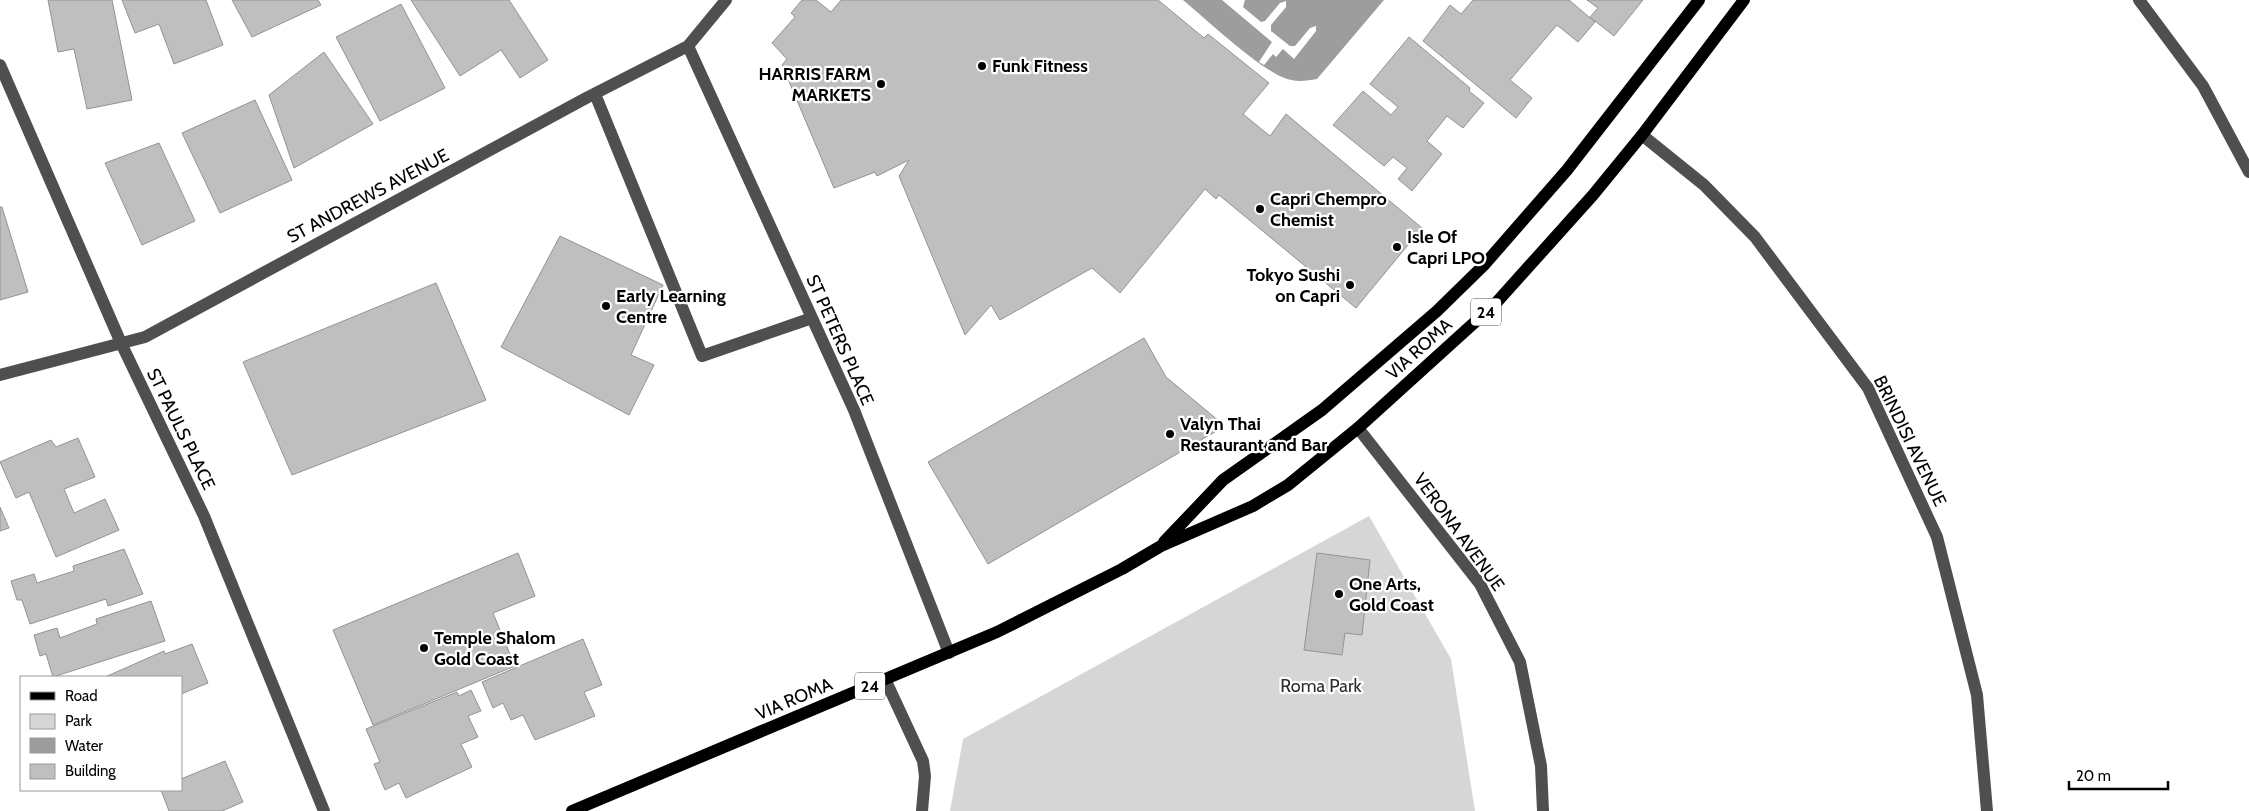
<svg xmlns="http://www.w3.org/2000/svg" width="2249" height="811" viewBox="0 0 2249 811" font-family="Cabin,sans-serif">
  <rect width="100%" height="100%" fill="#fff"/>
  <path fill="#d6d6d6" d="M 1369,516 L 1451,659 L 1475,811 L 950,811 L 963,739 Z"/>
  <path fill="#9d9d9d" d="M 1183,0 L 1384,0 L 1317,79 C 1306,81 1297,82 1287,79 C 1261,71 1206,19 1183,0 Z"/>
  <path fill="#fff" d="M 1222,0 L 1245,0 L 1243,7 L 1261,22 L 1265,21 L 1280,3 L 1286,1 L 1286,7 L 1271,25 L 1271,31 L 1290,46 L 1295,46 L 1310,28 L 1316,26 L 1316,31 L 1294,59 L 1283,49 L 1276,57 L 1273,54 L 1264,65 L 1259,62 L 1272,42 Z"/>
  <path fill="#bfbfbf" stroke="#939393" d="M 48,0 L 112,0 L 132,100 L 87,109 L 74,49 L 58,52 Z
    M 122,0 L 206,0 L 223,45 L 174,64 L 159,24 L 135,33 Z
    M 232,0 L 318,0 L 321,5 L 252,37 Z
    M 411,0 L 509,0 L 548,60 L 520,78 L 501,50 L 460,76 Z
    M 802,0 L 816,0 L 831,12 L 841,0 L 1158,0 L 1204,38 L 1208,34 L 1269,83 L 1243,114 L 1270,136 L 1286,114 L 1422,228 L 1356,308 L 1219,195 L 1216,199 L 1205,189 L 1120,293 L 1092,268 L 1000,320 L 991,305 L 965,335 L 899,176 L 909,160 L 877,176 L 875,172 L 834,188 L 782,65 L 787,59 L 772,43 L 795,17 L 791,13 Z
    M 1473,0 L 1569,0 L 1595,22 L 1578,42 L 1557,25 L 1510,80 L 1532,98 L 1516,118 L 1423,41 L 1450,5 L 1461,14 Z
    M 1587,0 L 1643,0 L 1614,36 L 1590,17 L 1598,8 Z
    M 401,4 L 445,88 L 380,121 L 336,37 Z
    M 1409,37 L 1470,88 L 1469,91 L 1484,103 L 1463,128 L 1447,116 L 1427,141 L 1442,154 L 1412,191 L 1398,179 L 1407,168 L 1393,157 L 1384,166 L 1333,125 L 1363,91 L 1391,115 L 1398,107 L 1370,84 Z
    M 324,52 L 373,124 L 294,168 L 269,95 Z
    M 255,100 L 292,180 L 220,213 L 182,133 Z
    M 159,143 L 195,221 L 142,245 L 105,163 Z
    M 0,207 L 2,207 L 28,292 L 0,300 Z
    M 560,236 L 663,285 L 631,355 L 654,365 L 629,415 L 501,347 Z
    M 436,283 L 486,400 L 292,475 L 243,362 Z
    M 1144,338 L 1166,377 L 1225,426 L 988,564 L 928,462 Z
    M 78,438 L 95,477 L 64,489 L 74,513 L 105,499 L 119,530 L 56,557 L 29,492 L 16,498 L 0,462 L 51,440 L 56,447 Z
    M 0,507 L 9,528 L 0,531 Z
    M 124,549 L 143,594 L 108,606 L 106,599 L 30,624 L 22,600 L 17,600 L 11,581 L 34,574 L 37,583 L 74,571 L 73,566 Z
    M 518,553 L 535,596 L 493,613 L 515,666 L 373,725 L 333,630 Z
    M 1317,553 L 1370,560 L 1362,635 L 1345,633 L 1342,655 L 1304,650 Z
    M 151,601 L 165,641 L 53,677 L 46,654 L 40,656 L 34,635 L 57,628 L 60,638 L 97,624 L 96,619 Z
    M 583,639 L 602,685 L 584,692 L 595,716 L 535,740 L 523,715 L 511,720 L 503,703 L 493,708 L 482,682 Z
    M 192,644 L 208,683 L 181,694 L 181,677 L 105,677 L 164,651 L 165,654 Z
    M 471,690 L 481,711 L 468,716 L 478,737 L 461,744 L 472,767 L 406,798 L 399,783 L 385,790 L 374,764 L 380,762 L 366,729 L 457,692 L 459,696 Z
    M 225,761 L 243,802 L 222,811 L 169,811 L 161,790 L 181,790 L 181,779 Z"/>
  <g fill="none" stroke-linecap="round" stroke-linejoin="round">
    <path stroke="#4f4f4f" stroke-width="12" d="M 2139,0 L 2203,86 L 2249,172
      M 688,46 L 854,410 L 949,653
      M 0,65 L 121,343 L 204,516 L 324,811
      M 595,94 L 702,356 L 812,318
      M 1642,135 L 1704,185 L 1755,237 L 1868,388 L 1937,537 L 1977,695 L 1987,811
      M 0,375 L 145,337 L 588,97 L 688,46 L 726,0
      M 1358,428 L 1480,584 L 1520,662 L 1541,766 L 1543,811
      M 885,679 L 923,761 L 925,776 L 922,811"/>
    <path stroke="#000" stroke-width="12" d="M 1164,542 L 1223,480 L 1322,410 L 1437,311 L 1484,265 L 1567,170 L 1699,0
      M 572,811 L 997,632 L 1122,569 L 1161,546 L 1253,506 L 1288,485 L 1358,428 L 1496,303 L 1593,195 L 1642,135 L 1744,0"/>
  </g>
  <g fill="#000" stroke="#fff" stroke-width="2">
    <circle cx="982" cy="66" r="5"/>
    <circle cx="881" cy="84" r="5"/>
    <circle cx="1260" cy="209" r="5"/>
    <circle cx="1397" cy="247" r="5"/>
    <circle cx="1350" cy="285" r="5"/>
    <circle cx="606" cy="306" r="5"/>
    <circle cx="1170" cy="434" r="5"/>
    <circle cx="1339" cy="594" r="5"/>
    <circle cx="424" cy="648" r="5"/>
  </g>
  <g text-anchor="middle" stroke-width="4.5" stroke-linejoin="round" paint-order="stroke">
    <g fill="#fff" stroke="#4c4c4c" stroke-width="1">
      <rect x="1471" y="298.5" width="30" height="27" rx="4"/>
      <rect x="855" y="672.5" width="30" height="27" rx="4"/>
    </g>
    <g font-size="16" font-weight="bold" fill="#000">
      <text x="1486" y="318">24</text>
      <text x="870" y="692">24</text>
    </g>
    <g font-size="18" font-weight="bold" fill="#000" stroke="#fff" text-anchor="start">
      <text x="992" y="72">Funk Fitness</text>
      <text x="871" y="80" text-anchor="end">HARRIS FARM<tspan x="871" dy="21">MARKETS</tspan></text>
      <text x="1270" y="205">Capri Chempro<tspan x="1270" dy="21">Chemist</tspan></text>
      <text x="1407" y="243">Isle Of<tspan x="1407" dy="21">Capri LPO</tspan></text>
      <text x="1340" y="281" text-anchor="end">Tokyo Sushi<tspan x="1340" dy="21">on Capri</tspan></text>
      <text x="616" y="302">Early Learning<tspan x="616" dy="21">Centre</tspan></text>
      <text x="1180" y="430">Valyn Thai<tspan x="1180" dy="21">Restaurant and Bar</tspan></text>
      <text x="1349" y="590">One Arts,<tspan x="1349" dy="21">Gold Coast</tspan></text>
      <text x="434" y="644">Temple Shalom<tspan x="434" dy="21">Gold Coast</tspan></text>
    </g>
    <g font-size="18" fill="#000" stroke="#fff">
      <text transform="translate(368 196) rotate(-28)" y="6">ST ANDREWS AVENUE</text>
      <text transform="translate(840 340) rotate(66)" y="6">ST PETERS PLACE</text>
      <text transform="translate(1419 349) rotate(-42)" y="6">VIA ROMA</text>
      <text transform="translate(181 429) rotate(64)" y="6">ST PAULS PLACE</text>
      <text transform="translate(1910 441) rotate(64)" y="6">BRINDISI AVENUE</text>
      <text transform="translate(1459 532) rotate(54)" y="6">VERONA AVENUE</text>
      <text transform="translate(794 699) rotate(-23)" y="6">VIA ROMA</text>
    </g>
    <g font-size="18" fill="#2d2d2d" stroke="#fff">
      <text x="1321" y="692">Roma Park</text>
    </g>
  </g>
  <rect x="20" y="676" width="162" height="115" fill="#ffffff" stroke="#999999"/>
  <rect x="30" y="692" width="25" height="8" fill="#000000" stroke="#999999"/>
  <text x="65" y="701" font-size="15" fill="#000000">Road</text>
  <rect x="30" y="714" width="25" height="15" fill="#d6d6d6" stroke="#999999"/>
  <text x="65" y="726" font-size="15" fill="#000000">Park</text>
  <rect x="30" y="738" width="25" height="15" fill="#9d9d9d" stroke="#999999"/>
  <text x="65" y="751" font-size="15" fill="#000000">Water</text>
  <rect x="30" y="764" width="25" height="15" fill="#bfbfbf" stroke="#999999"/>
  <text x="65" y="776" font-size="15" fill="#000000">Building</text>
  <path d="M2069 781v8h99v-8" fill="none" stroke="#000000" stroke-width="2.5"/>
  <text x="2076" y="781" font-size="15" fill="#000000" stroke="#ffffff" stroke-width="4" paint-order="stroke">20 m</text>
</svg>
